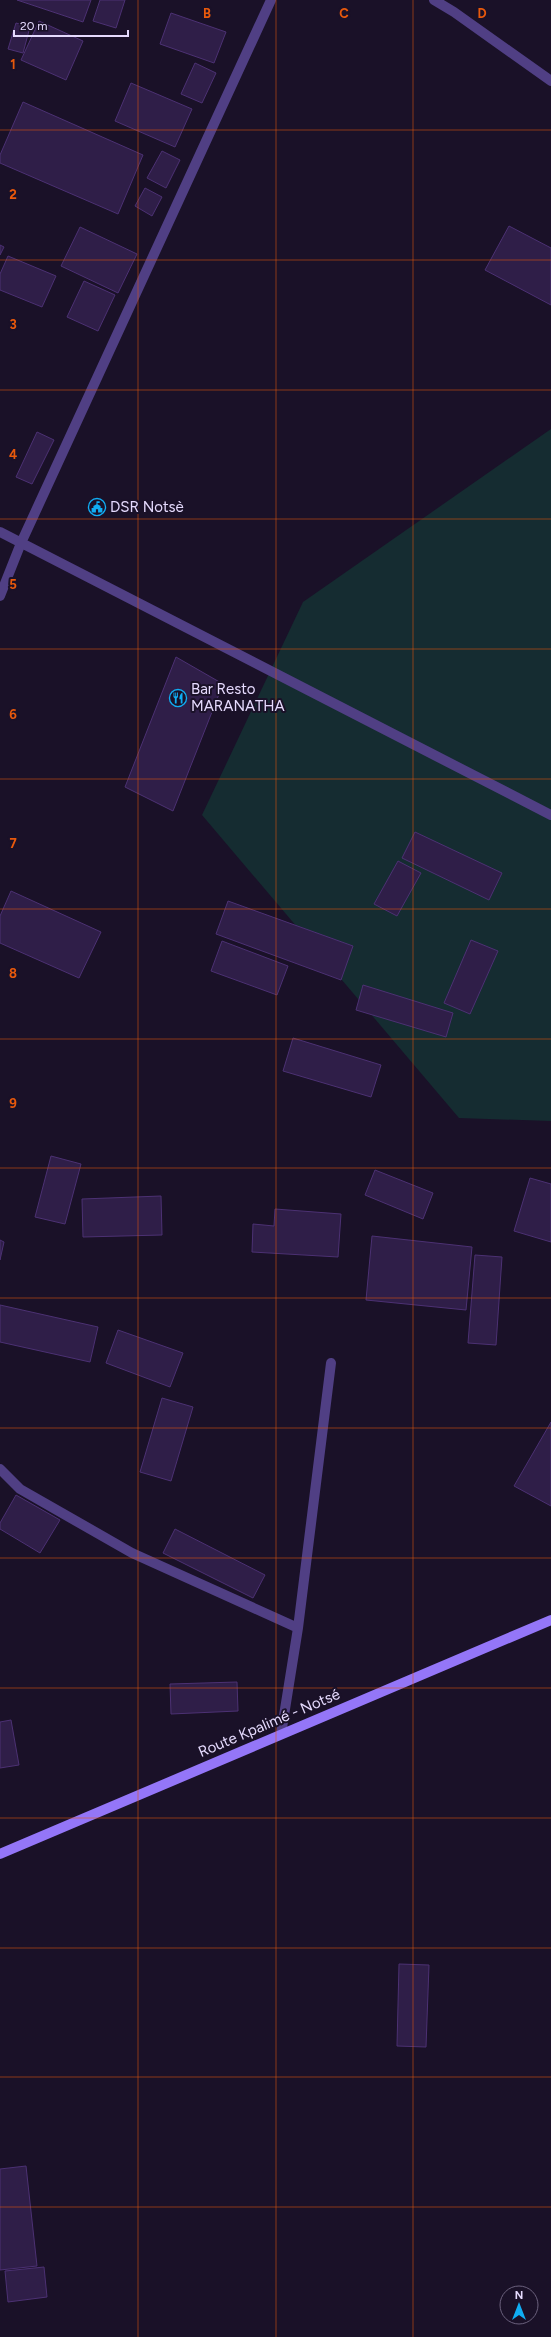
<svg xmlns="http://www.w3.org/2000/svg" width="551" height="2337" viewBox="0 0 551 2337" font-family="Figtree,sans-serif">
  <rect width="100%" height="100%" fill="#1a1128"/>
  <path fill="#152c31" d="M 551,429 L 551,1121 L 459,1118 L 202,815 L 303,602 Z"/>
  <path fill="#2f1e48" stroke="#4c3173" d="M 17,0 L 91,0 L 83,22 Z
    M 100,0 L 125,0 L 116,28 L 93,21 Z
    M 171,13 L 226,32 L 214,63 L 160,44 Z
    M 39,21 L 83,41 L 66,80 L 21,60 Z
    M 16,23 L 30,27 L 23,53 L 8,49 Z
    M 195,63 L 216,73 L 202,103 L 181,94 Z
    M 131,83 L 192,109 L 175,147 L 115,121 Z
    M 23,102 L 143,155 L 118,214 L 0,163 L 0,155 Z
    M 162,151 L 180,160 L 166,188 L 147,178 Z
    M 145,188 L 162,197 L 152,216 L 135,206 Z
    M 509,226 L 551,248 L 551,305 L 485,270 Z
    M 80,227 L 137,254 L 118,293 L 61,266 Z
    M 0,245 L 4,247 L 0,255 Z
    M 8,256 L 56,276 L 42,307 L 0,290 L 0,274 Z
    M 84,281 L 115,295 L 98,331 L 67,317 Z
    M 37,432 L 54,440 L 32,484 L 16,477 Z
    M 176,657 L 223,684 L 173,811 L 125,787 Z
    M 415,832 L 502,873 L 489,900 L 402,858 Z
    M 398,861 L 421,873 L 397,916 L 374,904 Z
    M 11,891 L 101,932 L 79,978 L 0,943 L 0,916 Z
    M 228,901 L 353,946 L 341,980 L 216,934 Z
    M 471,940 L 498,951 L 470,1014 L 444,1003 Z
    M 222,941 L 288,966 L 277,995 L 211,971 Z
    M 363,985 L 453,1013 L 446,1037 L 356,1010 Z
    M 293,1038 L 381,1065 L 371,1097 L 283,1071 Z
    M 51,1156 L 81,1164 L 65,1224 L 35,1217 Z
    M 375,1170 L 433,1193 L 423,1219 L 365,1195 Z
    M 530,1178 L 551,1184 L 551,1242 L 514,1231 Z
    M 161,1196 L 162,1235 L 83,1237 L 82,1199 Z
    M 275,1209 L 341,1214 L 338,1257 L 252,1252 L 253,1224 L 274,1226 Z
    M 372,1236 L 472,1247 L 466,1310 L 366,1300 Z
    M 0,1240 L 4,1242 L 0,1260 Z
    M 475,1255 L 502,1257 L 496,1345 L 468,1343 Z
    M 0,1305 L 98,1327 L 90,1362 L 0,1342 Z
    M 118,1330 L 183,1353 L 170,1387 L 106,1363 Z
    M 162,1398 L 193,1407 L 171,1481 L 140,1472 Z
    M 551,1422 L 551,1506 L 514,1486 Z
    M 16,1495 L 60,1520 L 40,1553 L 0,1529 L 0,1523 Z
    M 175,1529 L 265,1575 L 253,1598 L 163,1553 Z
    M 237,1682 L 238,1711 L 171,1714 L 170,1684 Z
    M 11,1720 L 19,1765 L 0,1768 L 0,1722 Z
    M 399,1964 L 429,1965 L 426,2047 L 397,2046 Z
    M 26,2166 L 37,2266 L 0,2270 L 0,2169 Z
    M 44,2267 L 47,2297 L 8,2302 L 5,2271 Z"/>
  <g fill="none" stroke-linecap="round" stroke-linejoin="round">
    <path stroke="#503f84" stroke-width="10" d="M 434,0 L 454,12 L 551,81
      M 0,532 L 551,815
      M 0,596 L 21,543 L 271,0
      M 0,1469 L 20,1489 L 132,1553 L 298,1628
      M 281,1734 L 298,1628 L 331,1363"/>
    <path stroke="#9476f8" stroke-width="10" d="M 0,1854 L 551,1620"/>
  </g>
  <path fill="none" stroke="#e8590c" stroke-width="1" stroke-opacity="0.55" d="M 138,0 L 138,2337M 276,0 L 276,2337M 413,0 L 413,2337M 0,130 L 551,130M 0,260 L 551,260M 0,390 L 551,390M 0,519 L 551,519M 0,649 L 551,649M 0,779 L 551,779M 0,909 L 551,909M 0,1039 L 551,1039M 0,1168 L 551,1168M 0,1298 L 551,1298M 0,1428 L 551,1428M 0,1558 L 551,1558M 0,1688 L 551,1688M 0,1818 L 551,1818M 0,1948 L 551,1948M 0,2077 L 551,2077M 0,2207 L 551,2207"/>
  <defs>
    <g id="civic-ring" transform="scale(0.9)"><circle r="9.5" fill="#1a1128" stroke="#10adf3" stroke-width="1.5"/><path d="M-.6-6.5H3V-4.5H.6V-3L4-1V1h2V6H-6V1h2V-1L-.6-3ZM-1.2 2.5V6h2.4V2.5Z" fill="#10adf3"/></g>
    <g id="restaurant-ring" transform="scale(0.9)"><circle r="9.5" fill="#1a1128" stroke="#10adf3" stroke-width="1.5"/><path d="M-5-6h1v4h1v-4h1v4h1v-4h1v5L-1.5 .5V6h-2V.5L-5-1ZM5-6V6H3V1.5H1.5Q1.5-4 5-6Z" fill="#10adf3"/></g>
  </defs>
  <g fill-rule="evenodd">
    <use href="#civic-ring" x="97" y="507"/>
    <use href="#restaurant-ring" x="178" y="698"/>
  </g>
  <g text-anchor="middle" stroke-width="4" stroke-linejoin="round" paint-order="stroke">
    <g font-size="15" fill="#e5dafd" stroke="#1a1128" text-anchor="start">
      <text x="110" y="512">DSR Notsè</text>
      <text x="191" y="694">Bar Resto<tspan x="191" dy="17">MARANATHA</tspan></text>
    </g>
    <g font-size="15" fill="#e5dafd" stroke="#1a1128">
      <text transform="translate(269 1723) rotate(-23)" y="5">Route Kpalimé - Notsé</text>
    </g>
  </g>
  <g font-size="13" text-anchor="middle" font-weight="bold" fill="#e8590c" stroke="#1a1128" stroke-width="4" stroke-linejoin="round" paint-order="stroke">
    <text x="207" y="18">B</text>
    <text x="344" y="18">C</text>
    <text x="482" y="18">D</text>
    <text x="13" y="69">1</text>
    <text x="13" y="199">2</text>
    <text x="13" y="329">3</text>
    <text x="13" y="459">4</text>
    <text x="13" y="589">5</text>
    <text x="13" y="719">6</text>
    <text x="13" y="848">7</text>
    <text x="13" y="978">8</text>
    <text x="13" y="1108">9</text>
  </g>
  <g transform="translate(519 2305)"><circle r="19" fill="#1a1128" stroke="#6b617d"/>
  <path d="M0-3L7 15L0 10L-7 15Z" fill="#10adf3"/>
  <text y="-6" font-size="11" font-weight="bold" text-anchor="middle" fill="#e5dafd">N</text>
  </g>
  <path d="M14 30v6h114v-6" fill="none" stroke="#e5dafd" stroke-width="2"/>
  <text x="20" y="30" font-size="12" fill="#e5dafd" stroke="#1a1128" stroke-width="3" paint-order="stroke">20 m</text>
</svg>
